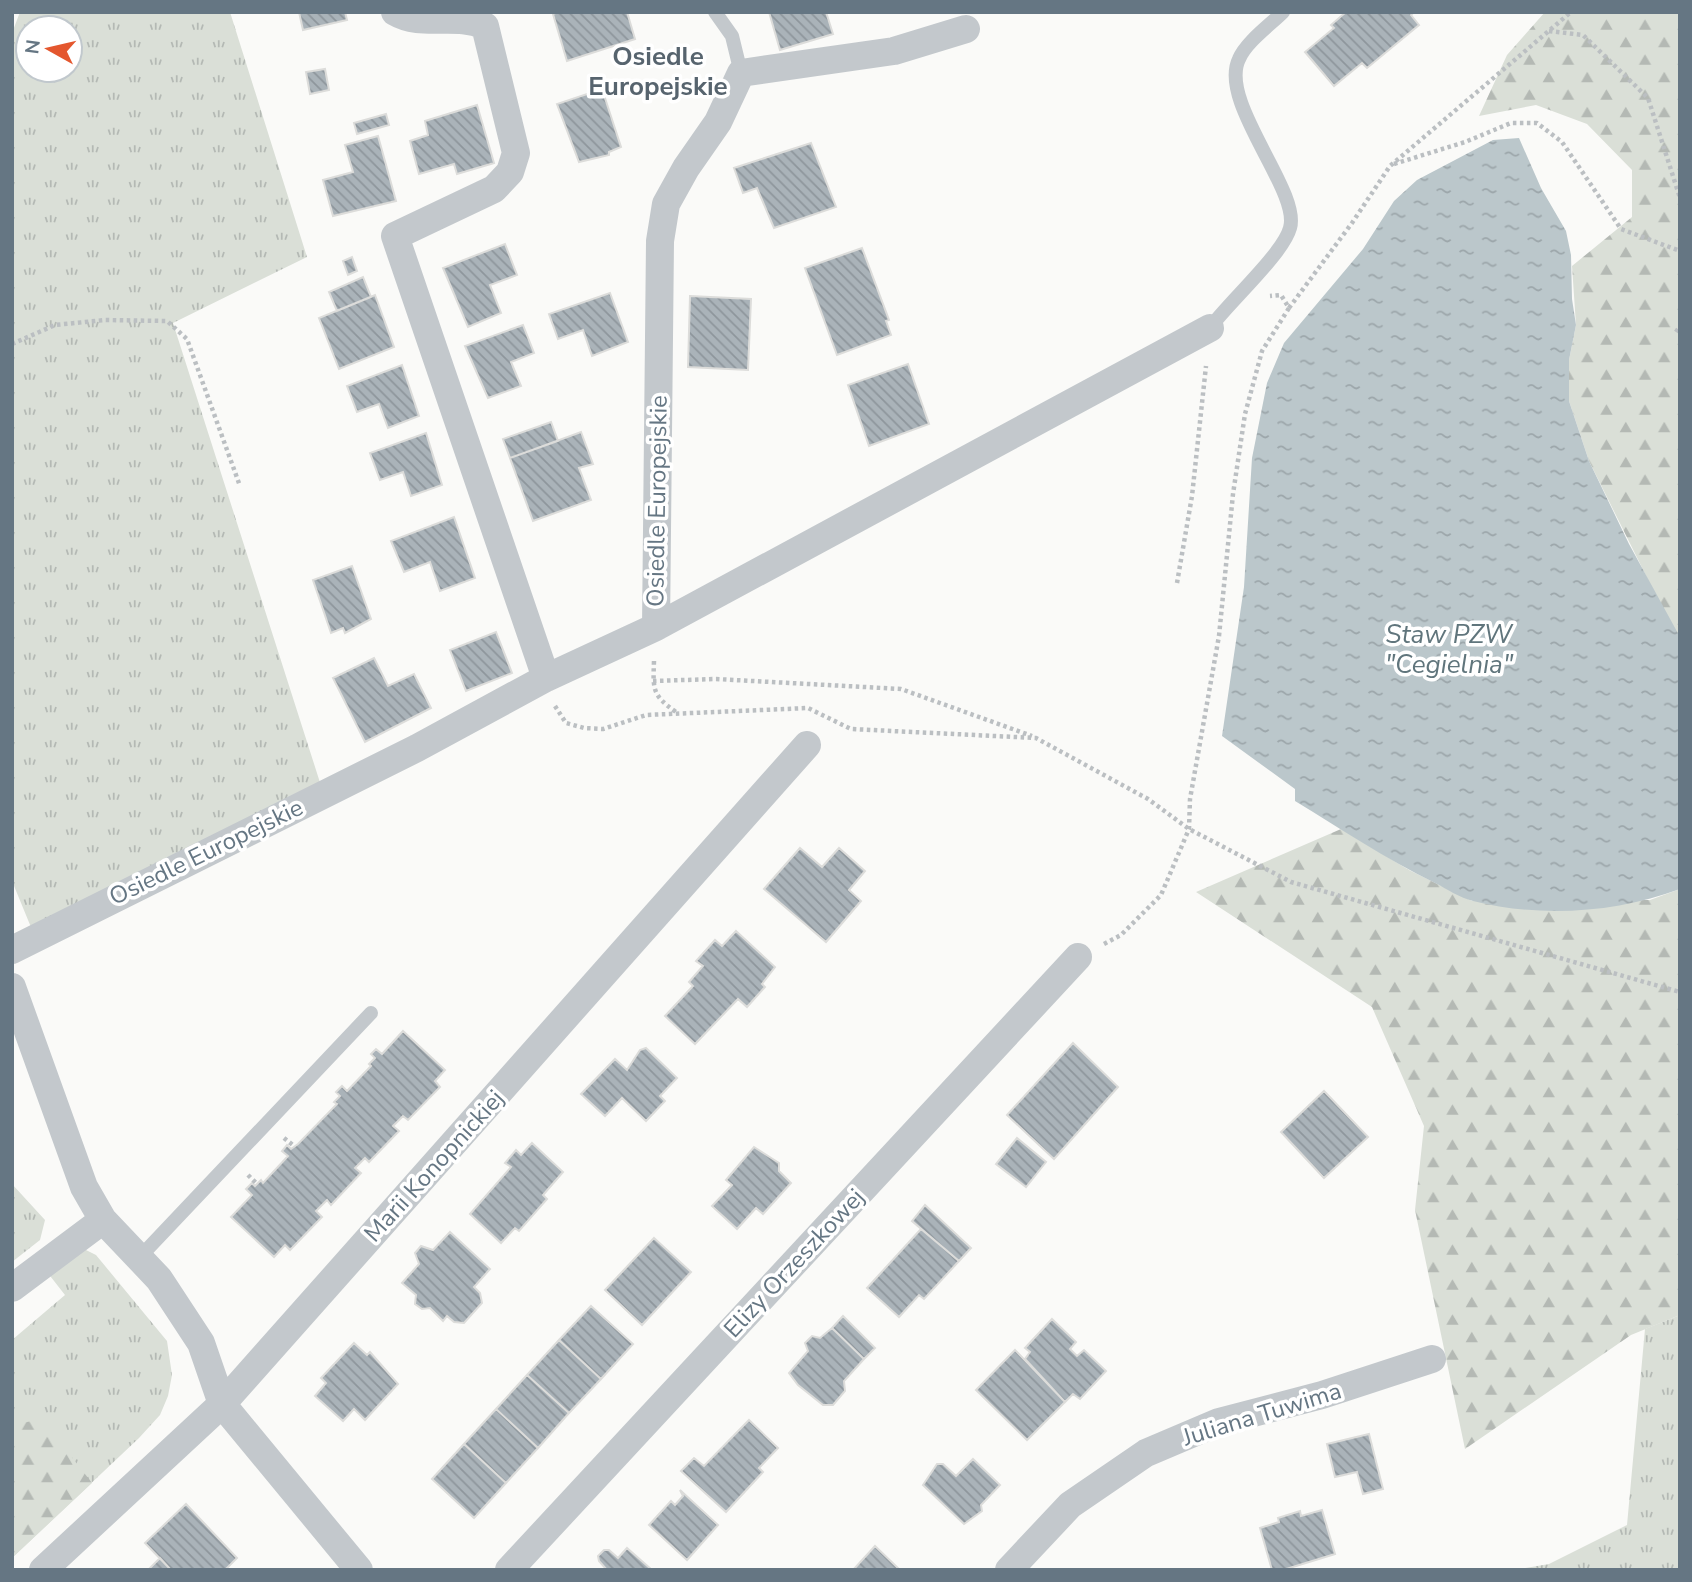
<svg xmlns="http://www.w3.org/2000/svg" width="1692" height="1582" viewBox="0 0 1692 1582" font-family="'Nunito Sans',sans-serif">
  <defs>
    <pattern id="grass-tufts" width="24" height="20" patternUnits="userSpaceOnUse" patternTransform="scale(1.75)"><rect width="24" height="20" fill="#dadfd7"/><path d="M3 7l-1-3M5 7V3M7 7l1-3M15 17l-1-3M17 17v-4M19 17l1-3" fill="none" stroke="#b4b9b4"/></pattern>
    <pattern id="forest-firs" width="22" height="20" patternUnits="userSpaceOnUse" patternTransform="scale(1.75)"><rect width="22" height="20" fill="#dadfd7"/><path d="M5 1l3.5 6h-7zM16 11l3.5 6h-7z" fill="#b4b9b4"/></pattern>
    <pattern id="water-ripples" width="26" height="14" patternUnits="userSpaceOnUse" patternTransform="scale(1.75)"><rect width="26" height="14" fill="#bbc7cb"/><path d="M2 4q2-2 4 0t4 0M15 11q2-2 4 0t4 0" fill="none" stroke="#9ca6aa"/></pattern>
    <pattern id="building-back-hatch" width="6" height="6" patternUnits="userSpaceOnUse" patternTransform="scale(1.75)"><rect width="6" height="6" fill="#aab3b9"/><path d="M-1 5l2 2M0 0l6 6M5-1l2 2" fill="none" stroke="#8e969c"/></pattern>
  </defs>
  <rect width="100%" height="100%" fill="#fafaf8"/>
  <path fill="url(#grass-tufts)" fill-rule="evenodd" d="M 20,12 L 230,12 L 307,257 L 173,323 L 324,795 L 35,937 L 12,881 L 12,33 ZM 28,28 L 70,28 L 70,70 L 28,70 Z
    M 12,1184 L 45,1220 L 40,1240 L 12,1262 Z
    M 84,1249 L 96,1255 L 167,1341 L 172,1375 L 168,1396 L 160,1415 L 139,1438 L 12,1558 L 12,1340 L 65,1295 L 47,1272 Z
    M 1680,1315 L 1680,1570 L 1513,1570 L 1549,1564 L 1627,1525 L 1645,1329 Z"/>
  <path fill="url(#forest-firs)" d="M 1545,12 L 1680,12 L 1680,644 L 1589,461 L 1569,401 L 1569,360 L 1576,325 L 1572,266 L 1632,217 L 1632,170 L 1587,124 L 1536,105 L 1479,116 L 1507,55 Z
    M 1341,829 L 1409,870 L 1472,901 L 1650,900 L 1680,889 L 1680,1315 L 1631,1335 L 1465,1449 L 1415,1210 L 1424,1126 L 1372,1007 L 1196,892 Z
    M 42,1419 L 92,1483 L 12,1558 L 12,1425 Z"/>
  <path fill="url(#water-ripples)" d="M 1519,138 L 1541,188 L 1566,231 L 1571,255 L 1572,299 L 1576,325 L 1569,360 L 1569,401 L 1589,461 L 1629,544 L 1680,637 L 1680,889 C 1616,913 1540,918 1473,901 C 1460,898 1447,889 1435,883 C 1386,859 1341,829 1295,801 L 1295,789 L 1222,736 L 1244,587 L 1252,458 L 1267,383 L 1284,343 L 1363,249 L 1394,201 L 1417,180 L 1493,140 Z"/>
  <path fill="url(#building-back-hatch)" stroke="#dcdcda" stroke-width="2" d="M 299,12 L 345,12 L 347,20 L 303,30 Z
    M 558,12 L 627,12 L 635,39 L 567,61 L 553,14 Z
    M 769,12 L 826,12 L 833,34 L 780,50 Z
    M 1346,12 L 1414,12 L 1411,15 L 1419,25 L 1367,68 L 1362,63 L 1334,86 L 1305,52 L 1334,28 L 1331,25 Z
    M 325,69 L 329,90 L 310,94 L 306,72 Z
    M 602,89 L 621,147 L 609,152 L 609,155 L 579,162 L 557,104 Z
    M 477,105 L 494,163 L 457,174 L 454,164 L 419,174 L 410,141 L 428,135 L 425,121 Z
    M 386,114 L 389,125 L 357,134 L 354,123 Z
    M 378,136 L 396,201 L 333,216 L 323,180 L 353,172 L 345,145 Z
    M 811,143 L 836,207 L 774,228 L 757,188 L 743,193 L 734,168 Z
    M 505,244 L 517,275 L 490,285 L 501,313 L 468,327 L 443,268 Z
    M 862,248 L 889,320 L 886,321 L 891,335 L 837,355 L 805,268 Z
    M 352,257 L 357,271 L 348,275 L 343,261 Z
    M 363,277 L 371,297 L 337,311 L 329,292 Z
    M 610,293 L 628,342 L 592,356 L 583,330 L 558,339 L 549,314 Z
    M 375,295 L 394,347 L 339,369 L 319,318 Z
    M 690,296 L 751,299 L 748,370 L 688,367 Z
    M 523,325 L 534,353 L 511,362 L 521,386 L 488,398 L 465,346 Z
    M 908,364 L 929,424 L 869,446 L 848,385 Z
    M 402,365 L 419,416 L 388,428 L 379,404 L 357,412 L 347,386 Z
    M 551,422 L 558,441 L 510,458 L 503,439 Z
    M 581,432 L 593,464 L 579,468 L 591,500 L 533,521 L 510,458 Z
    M 426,433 L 442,485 L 411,496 L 403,472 L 380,480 L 370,453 Z
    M 454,517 L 475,578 L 440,591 L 430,562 L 404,572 L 391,541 Z
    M 352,566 L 371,619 L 345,633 L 343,628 L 331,633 L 313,580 Z
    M 496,632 L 512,673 L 466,691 L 450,650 Z
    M 374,658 L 388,686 L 414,674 L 431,708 L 365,742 L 333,678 Z
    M 800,848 L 822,867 L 839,848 L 865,871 L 849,890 L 861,901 L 826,942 L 764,889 Z
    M 736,931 L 775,967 L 762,984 L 765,987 L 747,1007 L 738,999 L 695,1044 L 665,1016 L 693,986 L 689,982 L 703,966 L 696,961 L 715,940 L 722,946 Z
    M 403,1031 L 445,1070 L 435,1081 L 440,1087 L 408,1120 L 403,1116 L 393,1126 L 399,1131 L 369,1162 L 365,1158 L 355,1168 L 361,1173 L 331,1205 L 327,1200 L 316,1211 L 322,1217 L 290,1250 L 285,1245 L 274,1257 L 231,1217 L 252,1195 L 246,1189 L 252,1183 L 255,1186 L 261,1180 L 263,1183 L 288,1156 L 282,1151 L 287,1145 L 291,1149 L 298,1144 L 337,1104 L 334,1102 L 340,1096 L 336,1092 L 342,1086 L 347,1091 L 371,1066 L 369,1064 L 375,1058 L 371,1054 L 376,1049 L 382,1054 Z
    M 1073,1043 L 1118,1087 L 1054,1159 L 1007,1115 Z
    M 646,1048 L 677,1078 L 660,1096 L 665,1101 L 646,1121 L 622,1098 L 605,1116 L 581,1094 L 615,1059 L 627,1070 L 640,1050 Z
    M 1324,1091 L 1368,1137 L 1324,1178 L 1281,1132 Z
    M 1017,1138 L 1046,1162 L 1026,1187 L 996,1164 Z
    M 532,1143 L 563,1172 L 543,1195 L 547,1199 L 519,1231 L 515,1228 L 501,1243 L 470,1214 L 511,1167 L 505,1163 L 516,1150 L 521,1155 Z
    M 754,1147 L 779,1163 L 779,1171 L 791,1183 L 763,1214 L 756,1208 L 737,1229 L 712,1206 L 732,1185 L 726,1180 Z
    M 925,1205 L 971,1248 L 959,1261 L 912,1221 Z
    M 921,1229 L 959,1261 L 924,1299 L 919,1295 L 899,1317 L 867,1288 Z
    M 450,1232 L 490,1269 L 474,1287 L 480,1293 L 482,1303 L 464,1323 L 454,1322 L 447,1316 L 443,1321 L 430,1308 L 422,1309 L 415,1304 L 416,1295 L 402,1283 L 419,1264 L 415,1253 L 421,1246 L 433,1250 Z
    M 654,1238 L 691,1272 L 642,1325 L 605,1290 Z
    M 591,1306 L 633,1344 L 601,1379 L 559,1340 Z
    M 843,1316 L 875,1348 L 864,1359 L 832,1328 Z
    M 1052,1319 L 1076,1342 L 1070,1349 L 1077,1356 L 1084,1350 L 1106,1371 L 1080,1399 L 1073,1394 L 1065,1402 L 1025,1359 L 1030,1352 L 1025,1348 Z
    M 832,1328 L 864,1359 L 844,1381 L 845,1391 L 833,1405 L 823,1405 L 798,1385 L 789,1373 L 808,1351 L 805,1343 L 812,1336 L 820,1338 Z
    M 559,1340 L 601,1379 L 569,1413 L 527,1375 Z
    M 354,1343 L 367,1355 L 370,1352 L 398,1384 L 365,1420 L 354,1409 L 343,1421 L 315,1396 L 326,1383 L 321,1378 Z
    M 1015,1350 L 1065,1402 L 1027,1440 L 976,1390 Z
    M 527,1375 L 569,1413 L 538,1448 L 496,1409 Z
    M 496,1409 L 538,1448 L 506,1483 L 464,1444 Z
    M 749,1420 L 778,1448 L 759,1468 L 763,1472 L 726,1512 L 681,1471 L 694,1458 L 704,1466 Z
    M 1369,1434 L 1383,1489 L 1363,1494 L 1357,1472 L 1335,1477 L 1327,1444 Z
    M 464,1444 L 506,1483 L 474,1518 L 432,1479 Z
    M 973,1459 L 1000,1485 L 981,1505 L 982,1511 L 964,1524 L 923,1485 L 937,1464 L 943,1464 L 956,1476 Z
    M 680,1490 L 718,1525 L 687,1560 L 649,1525 L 671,1501 L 675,1505 L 683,1496 Z
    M 186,1504 L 237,1558 L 225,1570 L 171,1570 L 145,1543 Z
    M 1322,1510 L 1335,1554 L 1283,1570 L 1272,1570 L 1260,1528 L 1279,1522 L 1278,1518 L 1300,1511 L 1301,1516 Z
    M 875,1546 L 900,1570 L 853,1570 Z
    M 627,1548 L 652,1570 L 607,1570 L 599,1561 L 598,1556 L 604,1550 L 609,1550 L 618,1558 Z
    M 160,1558 L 171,1570 L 148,1570 Z"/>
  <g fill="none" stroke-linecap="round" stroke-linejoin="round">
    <path stroke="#bbbfc2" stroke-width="4.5" stroke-dasharray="3.5 3.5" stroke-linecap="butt" d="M 1549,31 L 1583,35 L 1648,98 L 1680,198
      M 1394,164 L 1465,142 L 1511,123 L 1537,123 L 1562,142 L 1621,229 L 1680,251
      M 1289,308 L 1352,223 L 1390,166 L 1571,12
      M 1676,332 L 1680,326
      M 12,344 L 55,325 L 105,320 L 167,321 L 187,339 L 240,486
      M 1177,583 L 1192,496 L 1206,366
      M 654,661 C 653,690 652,695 676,712
      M 653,681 L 716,679 L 901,689 L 1032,736
      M 555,706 L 566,723 L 584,728 L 603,729 L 646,715 L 808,708 L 851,729 L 1036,738 L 1148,799 L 1189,829 L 1291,882 L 1680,992
      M 1104,944 L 1121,935 L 1161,895 L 1189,829 L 1190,799 L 1219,636 L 1233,494 L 1245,414 L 1262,351 L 1289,308 L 1281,295 L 1270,296
      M 284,1138 L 294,1146
      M 248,1175 L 257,1184"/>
    <path stroke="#c3c8cc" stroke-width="14" d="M 715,12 L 732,36 L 741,73
      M 1210,328 C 1228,303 1283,254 1290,228 C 1301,191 1218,102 1239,59 C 1246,42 1270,25 1283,12
      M 139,1258 L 371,1013"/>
    <path stroke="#c3c8cc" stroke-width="28" d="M 395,12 C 422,28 456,12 485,26 L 516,153 L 510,172 L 494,189 L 395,236 L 546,678
      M 656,627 L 1210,328
      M 12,950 L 417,748 L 546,678 L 656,627 L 660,241 L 666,204 L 686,168 L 718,122 L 741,73 L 894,51 L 966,29
      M 12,987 L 84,1187 L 103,1220 L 159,1279 L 201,1343 L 222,1404 L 359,1570
      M 12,1288 L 103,1220
      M 43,1570 L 222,1404 L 807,745
      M 509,1570 L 1078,957
      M 1009,1570 L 1070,1505 L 1146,1453 L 1219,1422 L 1322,1395 L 1432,1359"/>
  </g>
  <g text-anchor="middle" stroke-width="7" stroke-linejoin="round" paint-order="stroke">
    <g font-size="24" fill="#657683" stroke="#fff">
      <text transform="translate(657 501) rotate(-89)" y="8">Osiedle Europejskie</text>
      <text transform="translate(206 852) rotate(-26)" y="8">Osiedle Europejskie</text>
      <text transform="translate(434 1166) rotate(-48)" y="8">Marii Konopnickiej</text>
      <text transform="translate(794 1263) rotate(-47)" y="8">Elizy Orzeszkowej</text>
      <text transform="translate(1262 1414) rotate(-17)" y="8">Juliana Tuwima</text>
    </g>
    <g font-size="26" font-weight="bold" fill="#57646e" stroke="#fff">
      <text x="658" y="65">Osiedle<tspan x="658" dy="30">Europejskie</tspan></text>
    </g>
    <g font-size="26" font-style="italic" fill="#60757c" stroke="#fff">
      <text x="1449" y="643">Staw PZW<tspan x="1449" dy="30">"Cegielnia"</tspan></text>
    </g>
  </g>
  <rect width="1692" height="1582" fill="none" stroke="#657683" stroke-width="28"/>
  <g transform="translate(49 49) rotate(278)"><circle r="33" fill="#ffffff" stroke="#c1c8cd" stroke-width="2"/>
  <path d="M0-5L12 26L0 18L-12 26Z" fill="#e4572e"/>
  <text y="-10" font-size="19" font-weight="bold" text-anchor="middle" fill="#657683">N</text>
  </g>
</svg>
